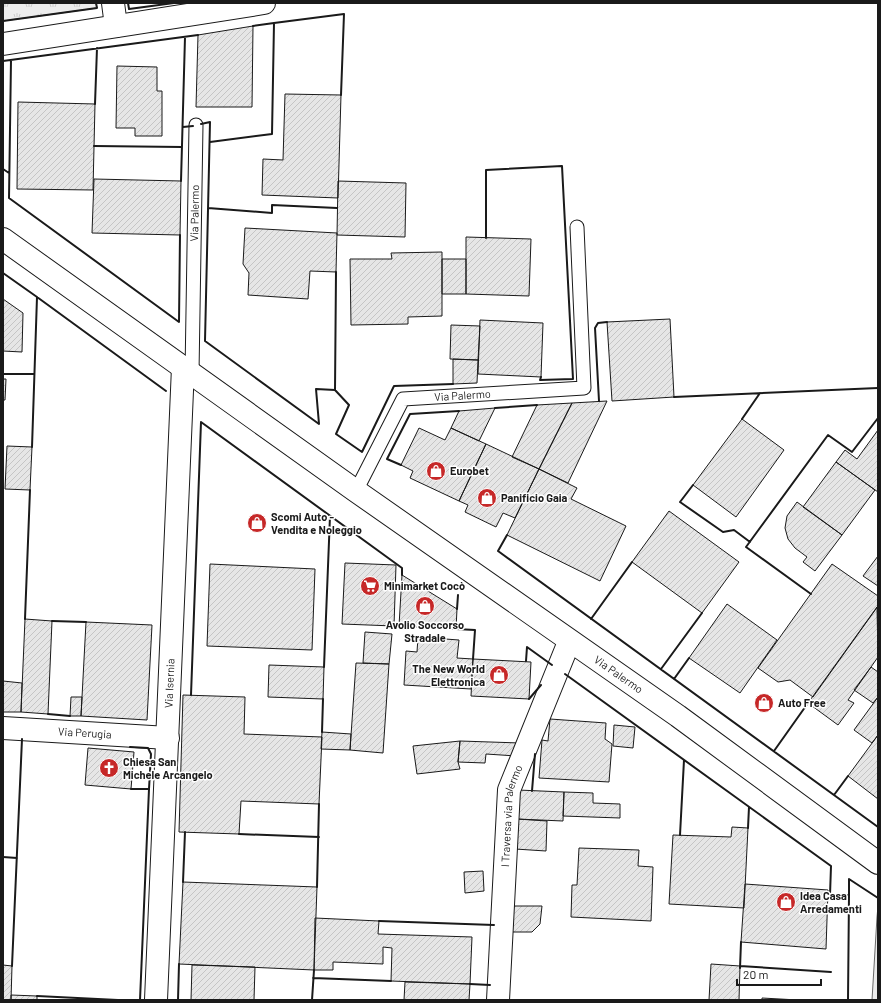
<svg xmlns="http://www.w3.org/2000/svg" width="881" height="1003" viewBox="0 0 881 1003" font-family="Barlow,sans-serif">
  <defs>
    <pattern id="grass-tufts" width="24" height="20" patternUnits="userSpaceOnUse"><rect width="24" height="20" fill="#ededed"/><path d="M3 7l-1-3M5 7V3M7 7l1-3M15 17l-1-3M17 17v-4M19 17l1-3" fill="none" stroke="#cbcbcb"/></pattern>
    <pattern id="building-hatch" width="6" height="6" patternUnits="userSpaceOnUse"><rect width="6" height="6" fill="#e6e6e6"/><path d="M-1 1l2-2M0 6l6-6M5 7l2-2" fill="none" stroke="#c5c5c5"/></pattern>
  </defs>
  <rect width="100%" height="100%" fill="#fff"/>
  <path fill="url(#grass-tufts)" stroke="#6a6a6a" d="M 3,3 L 96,3 L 97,8 L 3,21 Z"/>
  <path fill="#ededed" stroke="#6a6a6a" d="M 878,906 L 878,1000 L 872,1000 L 877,917 Z"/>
  <path fill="url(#building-hatch)" stroke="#1a1a1a" d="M 253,26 L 252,107 L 196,107 L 198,35 Z
    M 117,66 L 157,67 L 157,91 L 162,91 L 162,136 L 135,136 L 135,128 L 116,128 Z
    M 285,94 L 341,95 L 338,198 L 262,195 L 263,159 L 283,160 Z
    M 18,102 L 95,104 L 93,190 L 17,189 Z
    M 94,179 L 181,181 L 180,235 L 92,233 Z
    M 338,181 L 406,183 L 405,237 L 337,235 Z
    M 245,228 L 337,233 L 336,272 L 310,271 L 308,299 L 248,295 L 249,273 L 243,264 Z
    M 466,237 L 531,239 L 529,296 L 466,294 Z
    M 442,252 L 442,316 L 408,317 L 408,324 L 351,325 L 350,259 L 392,259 L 391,253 Z
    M 442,259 L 466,259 L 466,294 L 442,294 Z
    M 3,299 L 23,313 L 22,352 L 3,351 Z
    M 670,319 L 674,397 L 612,401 L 607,322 Z
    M 480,320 L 543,323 L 541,377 L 478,374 Z
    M 451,325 L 480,326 L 478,360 L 450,359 Z
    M 453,359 L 478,360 L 477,383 L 453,384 Z
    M 3,379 L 6,379 L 5,400 L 3,400 Z
    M 607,401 L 568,483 L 539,469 L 572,403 Z
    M 572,403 L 539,469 L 512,457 L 537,405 Z
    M 495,408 L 479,441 L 451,428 L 459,411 Z
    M 742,419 L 784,450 L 736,517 L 693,485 Z
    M 419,428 L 445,440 L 451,428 L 486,444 L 459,501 L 410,478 L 413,471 L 401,465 Z
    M 878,430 L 878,492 L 836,462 L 845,450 L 857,459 Z
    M 486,444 L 539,469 L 515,518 L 503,513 L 496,527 L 465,512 L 468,505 L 459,501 Z
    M 7,446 L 32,447 L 30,490 L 5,489 Z
    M 836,462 L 875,490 L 842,535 L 803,507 Z
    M 539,469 L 577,488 L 571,499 L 626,526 L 600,581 L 507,535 Z
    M 797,502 L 842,535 L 815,571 L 803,562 L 807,557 L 795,548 L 788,539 L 785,528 L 787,516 Z
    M 669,511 L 739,562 L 702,613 L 632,562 Z
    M 878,556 L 878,586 L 863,576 Z
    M 345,563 L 396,565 L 394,626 L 342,624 Z
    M 210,564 L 315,569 L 312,650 L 207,646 Z
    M 832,564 L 878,596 L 878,606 L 813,697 L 790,680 L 778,682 L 758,668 Z
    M 402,575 L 457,609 L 456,629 L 399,626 Z
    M 727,604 L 777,640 L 740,693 L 689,658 Z
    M 877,607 L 878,657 L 848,700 L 854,703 L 838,725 L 808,703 Z
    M 25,619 L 52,621 L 48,714 L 21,712 Z
    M 86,622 L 152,625 L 147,720 L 81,716 Z
    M 365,632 L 392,634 L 389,664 L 363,663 Z
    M 418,637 L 459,640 L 457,658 L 473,659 L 471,689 L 404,685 L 406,651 L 417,652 Z
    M 473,659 L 531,662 L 529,699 L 471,696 Z
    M 356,663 L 389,664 L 383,753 L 350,750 Z
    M 269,665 L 324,667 L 323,699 L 268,697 Z
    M 871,667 L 878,672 L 878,697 L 873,703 L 854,690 Z
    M 3,681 L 22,683 L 21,712 L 3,712 Z
    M 183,695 L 245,697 L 244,734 L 322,737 L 319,804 L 241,801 L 239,834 L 179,832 Z
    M 71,697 L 82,697 L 81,716 L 70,716 Z
    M 878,697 L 878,735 L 872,743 L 854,730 Z
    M 550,719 L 606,723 L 605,739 L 612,744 L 609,782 L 539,778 L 542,740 L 548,741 Z
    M 614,725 L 635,727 L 633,748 L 613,746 Z
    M 322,732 L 351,734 L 350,750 L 321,749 Z
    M 878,735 L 878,799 L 848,776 Z
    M 460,741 L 520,743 L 516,756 L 486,754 L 485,763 L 458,762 Z
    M 460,741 L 458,762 L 460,769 L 417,774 L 413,746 Z
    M 88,748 L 134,752 L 131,789 L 85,785 Z
    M 518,790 L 564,792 L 563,821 L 517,819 Z
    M 564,792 L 593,793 L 593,803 L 620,804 L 620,818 L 563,816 Z
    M 517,819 L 547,821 L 546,851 L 515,849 Z
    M 732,827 L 748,828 L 744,908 L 669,904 L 673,835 L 731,837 Z
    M 579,848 L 639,850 L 638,866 L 653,867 L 651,921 L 571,917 L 572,885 L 577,885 Z
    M 483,871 L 484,891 L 465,893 L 464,872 Z
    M 183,882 L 317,887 L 314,970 L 179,964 Z
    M 745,884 L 828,890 L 826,949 L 741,942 Z
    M 511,906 L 542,906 L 540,924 L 532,932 L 510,932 Z
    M 315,918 L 379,921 L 378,934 L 472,937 L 470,984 L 391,981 L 392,948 L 383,947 L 383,964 L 333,962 L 333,970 L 314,970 Z
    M 711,964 L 740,966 L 739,1000 L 709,1000 Z
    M 3,965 L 12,966 L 11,1000 L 3,1000 Z
    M 192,965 L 255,967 L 254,1000 L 191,1000 Z
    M 405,982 L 470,984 L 469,1000 L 404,1000 Z
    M 11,995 L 37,996 L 37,1000 L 11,1000 Z
    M 762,998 L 798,1000 L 762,1000 Z"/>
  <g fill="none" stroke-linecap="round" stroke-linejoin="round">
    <g stroke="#1a1a1a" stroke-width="15">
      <g id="lane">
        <path id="s1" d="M 192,373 L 196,125"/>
        <path id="s2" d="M 356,491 L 403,399 L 584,388 L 577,227"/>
      </g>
    </g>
    <g stroke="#1a1a1a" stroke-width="24">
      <g id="street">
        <path d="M 113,3 L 116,26"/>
        <path d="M 3,44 L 264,3"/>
        <path id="s3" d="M 3,728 L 168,738"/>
        <path id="s4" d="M 156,1000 L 183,367"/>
        <path id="s5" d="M 498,1000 L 509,790 L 569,642"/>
      </g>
    </g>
    <g stroke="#1a1a1a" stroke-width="24">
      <g id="secondary">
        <path id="s6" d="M 3,239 L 356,491 L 678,716 L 878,863"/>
      </g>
    </g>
    <use href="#lane" stroke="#fff" stroke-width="13"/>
    <use href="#street" stroke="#fff" stroke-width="22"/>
    <use href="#secondary" stroke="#fff" stroke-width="22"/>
    <path stroke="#1a1a1a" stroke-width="2" d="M 128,3 L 129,9 L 174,3
      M 3,21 L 97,8 L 96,3
      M 253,26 L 274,23
      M 11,60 L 9,198 L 179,322 L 180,235
      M 3,61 L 198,35
      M 95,104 L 97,48
      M 201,124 L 210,122 L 205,341 L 319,424 L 316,389 L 335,390 L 349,405 L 336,434 L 362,452 L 394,386 L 453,384
      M 183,127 L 193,126
      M 210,142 L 272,134 L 274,23 L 344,14 L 341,95
      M 94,146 L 182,147
      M 3,169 L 9,173
      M 181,181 L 185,37
      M 208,208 L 272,213 L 272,205 L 337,208
      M 486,238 L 486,170 L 562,166 L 573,379 L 540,380 L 541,377
      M 3,273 L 37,297
      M 3,374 L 34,374
      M 335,390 L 336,272
      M 674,397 L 878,388
      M 599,401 L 595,328 L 598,323 L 607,322
      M 495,408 L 537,405
      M 742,419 L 760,393
      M 32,447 L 37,297 L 166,391
      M 401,465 L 387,459 L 410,414 L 459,411
      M 693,485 L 680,502 L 723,532 L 734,530 L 750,542
      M 507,535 L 498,551 L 878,827
      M 811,594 L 746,547 L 828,435 L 852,452 L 878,418
      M 457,609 L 458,595
      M 25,619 L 30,490
      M 591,619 L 632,562
      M 52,621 L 86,622
      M 456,629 L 475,630 L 473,659
      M 526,661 L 527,647 L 552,665
      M 324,667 L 330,516
      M 661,669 L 702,613
      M 565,674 L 831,866 L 830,895 L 849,895 L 849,879 L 878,898
      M 674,679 L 689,658
      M 191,695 L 201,422 L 402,568 L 402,575
      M 529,699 L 541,685
      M 48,714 L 70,716
      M 322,732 L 323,699
      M 130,747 L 148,748 L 151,754 L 149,789 L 131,789
      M 774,751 L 808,703
      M 532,791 L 535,754
      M 834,795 L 848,776
      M 748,828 L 749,807
      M 239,834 L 319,837
      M 680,835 L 684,760
      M 3,857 L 17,858
      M 183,882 L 185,832
      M 317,887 L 319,804
      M 379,921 L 494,925
      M 12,966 L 22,739
      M 740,966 L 831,972
      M 740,968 L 741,942
      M 313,978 L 391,981
      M 470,984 L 490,985
      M 37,996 L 118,1000
      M 140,1000 L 149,789
      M 178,1000 L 179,964
      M 312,1000 L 314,970
      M 848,1000 L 849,895"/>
  </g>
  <defs>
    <g id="shop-disc" transform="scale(1)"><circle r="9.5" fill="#c62828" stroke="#fff"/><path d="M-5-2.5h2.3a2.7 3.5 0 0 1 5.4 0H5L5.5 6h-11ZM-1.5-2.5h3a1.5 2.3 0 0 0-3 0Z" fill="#fff"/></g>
    <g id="supermarket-disc" transform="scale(1)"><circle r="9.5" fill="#c62828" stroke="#fff"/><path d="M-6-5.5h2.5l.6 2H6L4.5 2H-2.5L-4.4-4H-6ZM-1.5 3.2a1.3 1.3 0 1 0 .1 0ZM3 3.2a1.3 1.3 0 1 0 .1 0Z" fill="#fff"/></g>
    <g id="church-disc" transform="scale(1)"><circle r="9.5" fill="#c62828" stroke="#fff"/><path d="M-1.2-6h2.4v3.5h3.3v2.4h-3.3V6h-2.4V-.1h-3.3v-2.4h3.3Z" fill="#fff"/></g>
  </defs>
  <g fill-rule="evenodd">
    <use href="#shop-disc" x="436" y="471"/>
    <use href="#shop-disc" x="487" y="498"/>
    <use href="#shop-disc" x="257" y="523"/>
    <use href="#supermarket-disc" x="370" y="586"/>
    <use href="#shop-disc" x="425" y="606"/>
    <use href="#shop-disc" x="499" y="675"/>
    <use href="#shop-disc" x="764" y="703"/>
    <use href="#church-disc" x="109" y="768"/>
    <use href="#shop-disc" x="786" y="902"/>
  </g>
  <g text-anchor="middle" stroke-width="3" stroke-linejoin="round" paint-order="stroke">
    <g font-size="11" fill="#1a1a1a" stroke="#fff">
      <text dy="4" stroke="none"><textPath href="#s1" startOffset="160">Via Palermo</textPath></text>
      <text dy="4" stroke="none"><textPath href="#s2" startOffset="163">Via Palermo</textPath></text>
      <text dy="4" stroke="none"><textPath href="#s6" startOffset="754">Via Palermo</textPath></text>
      <text dy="4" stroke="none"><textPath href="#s4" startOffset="317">Via Isernia</textPath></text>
      <text dy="4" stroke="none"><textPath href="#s3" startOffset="82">Via Perugia</textPath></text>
      <text dy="4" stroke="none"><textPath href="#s5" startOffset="185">I Traversa via Palermo</textPath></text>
    </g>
    <g font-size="11" font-weight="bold" fill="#1a1a1a" stroke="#fff" text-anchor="start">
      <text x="450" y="475">Eurobet</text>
      <text x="501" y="502">Panificio Gaia</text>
      <text x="271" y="521">Scomi Auto -<tspan x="271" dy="13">Vendita e Noleggio</tspan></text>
      <text x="384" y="590">Minimarket Cocò</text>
      <text x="425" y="629" text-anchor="middle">Avolio Soccorso<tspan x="425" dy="13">Stradale</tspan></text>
      <text x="485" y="673" text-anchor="end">The New World<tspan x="485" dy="13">Elettronica</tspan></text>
      <text x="778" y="707">Auto Free</text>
      <text x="123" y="766">Chiesa San<tspan x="123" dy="13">Michele Arcangelo</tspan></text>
      <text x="800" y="900">Idea Casa<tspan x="800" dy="13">Arredamenti</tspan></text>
    </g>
  </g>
  <rect width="881" height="1003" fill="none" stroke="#1a1a1a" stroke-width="8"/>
  <path d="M737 979v6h84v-6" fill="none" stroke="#1a1a1a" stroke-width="2"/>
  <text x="743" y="979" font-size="12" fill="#1a1a1a" stroke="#ffffff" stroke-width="3" paint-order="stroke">20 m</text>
</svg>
